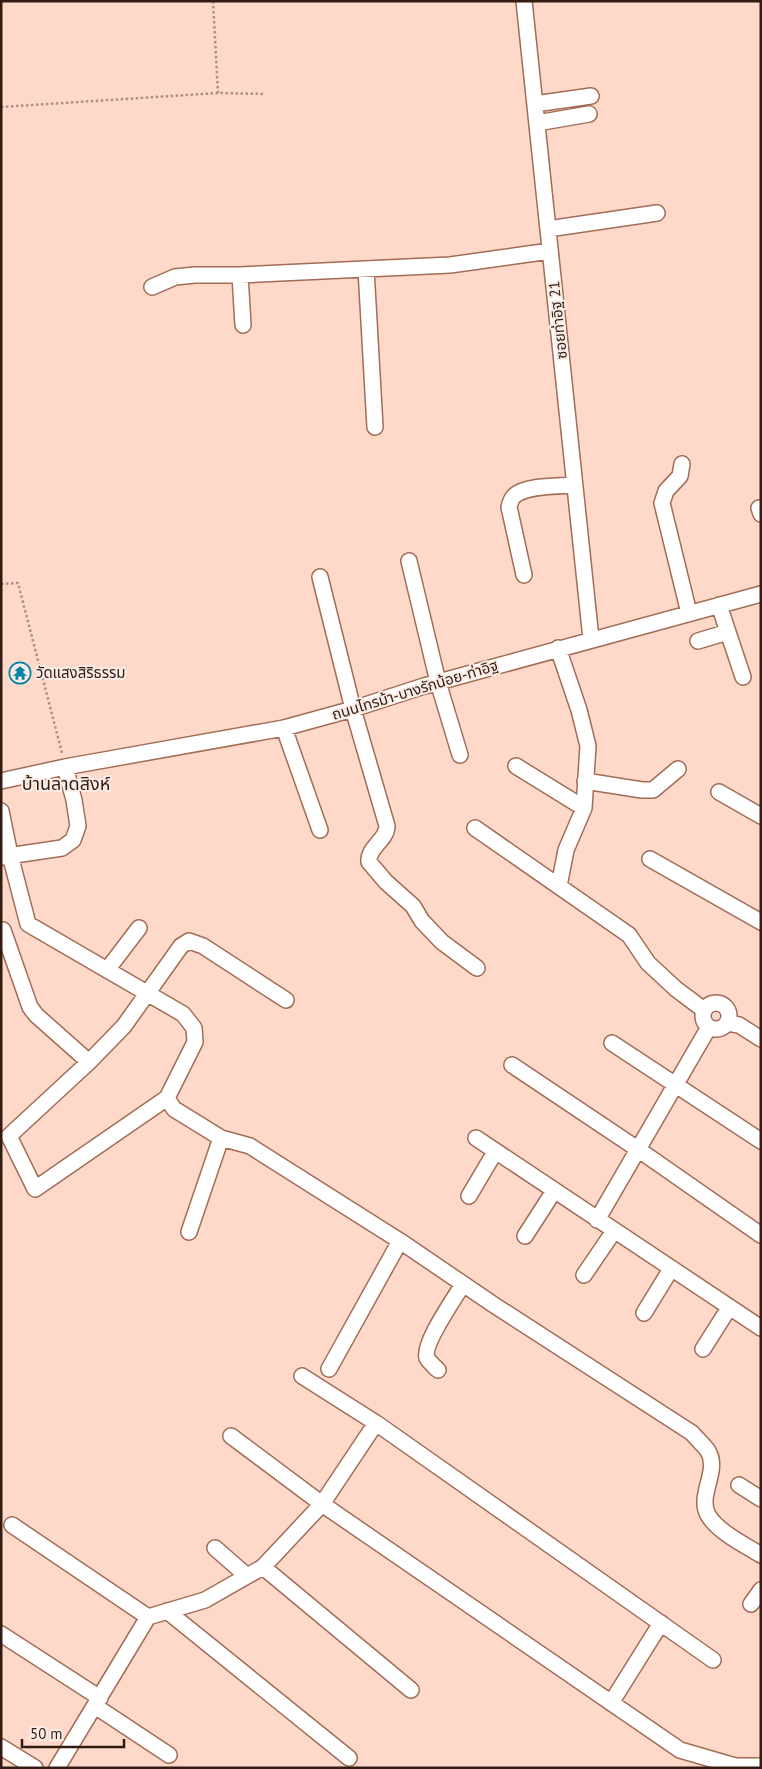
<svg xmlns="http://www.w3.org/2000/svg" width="762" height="1769" viewBox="0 0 762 1769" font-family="'PT Sans','Noto Sans Thai',sans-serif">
  <rect width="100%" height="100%" fill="#fed9ca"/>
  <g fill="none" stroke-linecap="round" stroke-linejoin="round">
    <g stroke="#a26c55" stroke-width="18">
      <path id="minor" d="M 524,1 L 591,639
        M 535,104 L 591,96
        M 537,123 L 589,114
        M 548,229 L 657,213
        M 366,269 L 375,427
        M 240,275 L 243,325
        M 152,287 L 175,277 L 195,275 L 240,275 L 450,265 L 550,251
        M 682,464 L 680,476 L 666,491 L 662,503 L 689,613
        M 759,508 L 761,514
        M 409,561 L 438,682 L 460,755
        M 524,575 L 509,507 C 510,503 511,499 514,496 C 526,485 559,486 575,485
        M 320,577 L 353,709 L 387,826 C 387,840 367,848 369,862 L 386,882 L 413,906 L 422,921 L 442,942 L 477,968
        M 719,605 L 743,677
        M 698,641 L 728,632
        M 558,648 L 579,710 L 588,746 L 584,808 L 566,850 L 559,886
        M 284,728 L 320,830
        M 516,766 L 584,808
        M 1,781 L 65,767 L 284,728 L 353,709 L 424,686 L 761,594
        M 585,781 L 642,790 L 653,790 L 678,769
        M 719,792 L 761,816
        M 1,811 L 10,855 L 28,924 L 183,1014 L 194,1028 L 195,1042 L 167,1098 L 35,1189 L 9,1136 L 89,1062 L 124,1026 L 181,946 L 189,941 L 203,946 L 286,1000
        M 475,828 L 629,935 L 648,963 L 676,989 L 704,1010
        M 1,857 L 62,848 L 73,840 L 78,826 L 74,800 L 65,767
        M 650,859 L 761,922
        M 3,930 L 30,1007 L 36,1015 L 89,1062
        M 107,970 L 139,928
        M703 1016a13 13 0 1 1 26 0a13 13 0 1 1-26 0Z
        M 727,1023 L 739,1025 L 761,1039
        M 612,1043 L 761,1141
        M 512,1065 L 639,1150 L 761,1235
        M 167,1098 L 174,1109 L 221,1138 L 250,1146 L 400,1241 L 494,1305 L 692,1433 C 697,1439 704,1445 708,1451 C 720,1471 697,1495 708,1515 C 718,1532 745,1545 761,1555
        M 476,1138 L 761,1328
        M 469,1196 L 495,1152
        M 597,1220 L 709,1027
        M 189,1232 L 221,1138
        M 525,1236 L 554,1191
        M 584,1275 L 614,1231
        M 644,1313 L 671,1269
        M 703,1349 L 729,1308
        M 329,1369 L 400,1241
        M 438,1370 C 435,1367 429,1362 427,1358 C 422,1344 455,1298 463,1284
        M 302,1376 L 376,1423 L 713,1660
        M 231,1436 L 322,1504 L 680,1750 L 735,1766 L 761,1766
        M 739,1485 L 761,1499
        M 12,1525 L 148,1617
        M 215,1548 L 247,1576
        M 263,1567 L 411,1690
        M 751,1604 L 761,1590
        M 167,1611 L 349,1758
        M 1,1634 L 100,1698
        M 611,1703 L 661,1623
        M 95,1706 L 169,1755
        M 1,1747 L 35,1768
        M 57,1768 L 148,1617 L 205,1600 L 263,1567 L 322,1504 L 376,1423"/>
    </g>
    <path stroke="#af9083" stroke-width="2.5" stroke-dasharray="2.5 2.5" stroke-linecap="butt" d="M 213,1 L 218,93
      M 1,107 L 218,93 L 264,94
      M 1,584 L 18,583 L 62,753"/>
    <use href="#minor" stroke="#fff" stroke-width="15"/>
  </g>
  <defs>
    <g id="temple-ring" transform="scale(1.125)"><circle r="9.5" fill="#f9ece7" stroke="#0085a7" stroke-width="1.5"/><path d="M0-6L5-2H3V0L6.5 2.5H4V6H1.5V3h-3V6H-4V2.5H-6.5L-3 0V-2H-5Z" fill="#0085a7"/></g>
  </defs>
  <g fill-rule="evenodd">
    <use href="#temple-ring" x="20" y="673"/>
  </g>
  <g text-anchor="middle" stroke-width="4" stroke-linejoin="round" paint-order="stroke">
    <g font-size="15" fill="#321c12" stroke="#f9ece7">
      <text transform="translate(558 320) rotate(-96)" y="5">ซอยท่าอิฐ 21</text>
      <text transform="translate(415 690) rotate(-17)" y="5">ถนนไทรม้า-บางรักน้อย-ท่าอิฐ</text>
    </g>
    <g font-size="15" fill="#321c12" stroke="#f9ece7" text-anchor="start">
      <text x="36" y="678">วัดแสงสิริธรรม</text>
    </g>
    <g font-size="18" fill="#321c12" stroke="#f9ece7">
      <text x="66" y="790">บ้านลาดสิงห์</text>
    </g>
  </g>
  <rect width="762" height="1769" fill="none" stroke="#321c12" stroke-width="5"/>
  <path d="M22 1739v8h102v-8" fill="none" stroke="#321c12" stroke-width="2.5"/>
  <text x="30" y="1739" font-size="15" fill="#321c12" stroke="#f9ece7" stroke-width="4" paint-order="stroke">50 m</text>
</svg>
